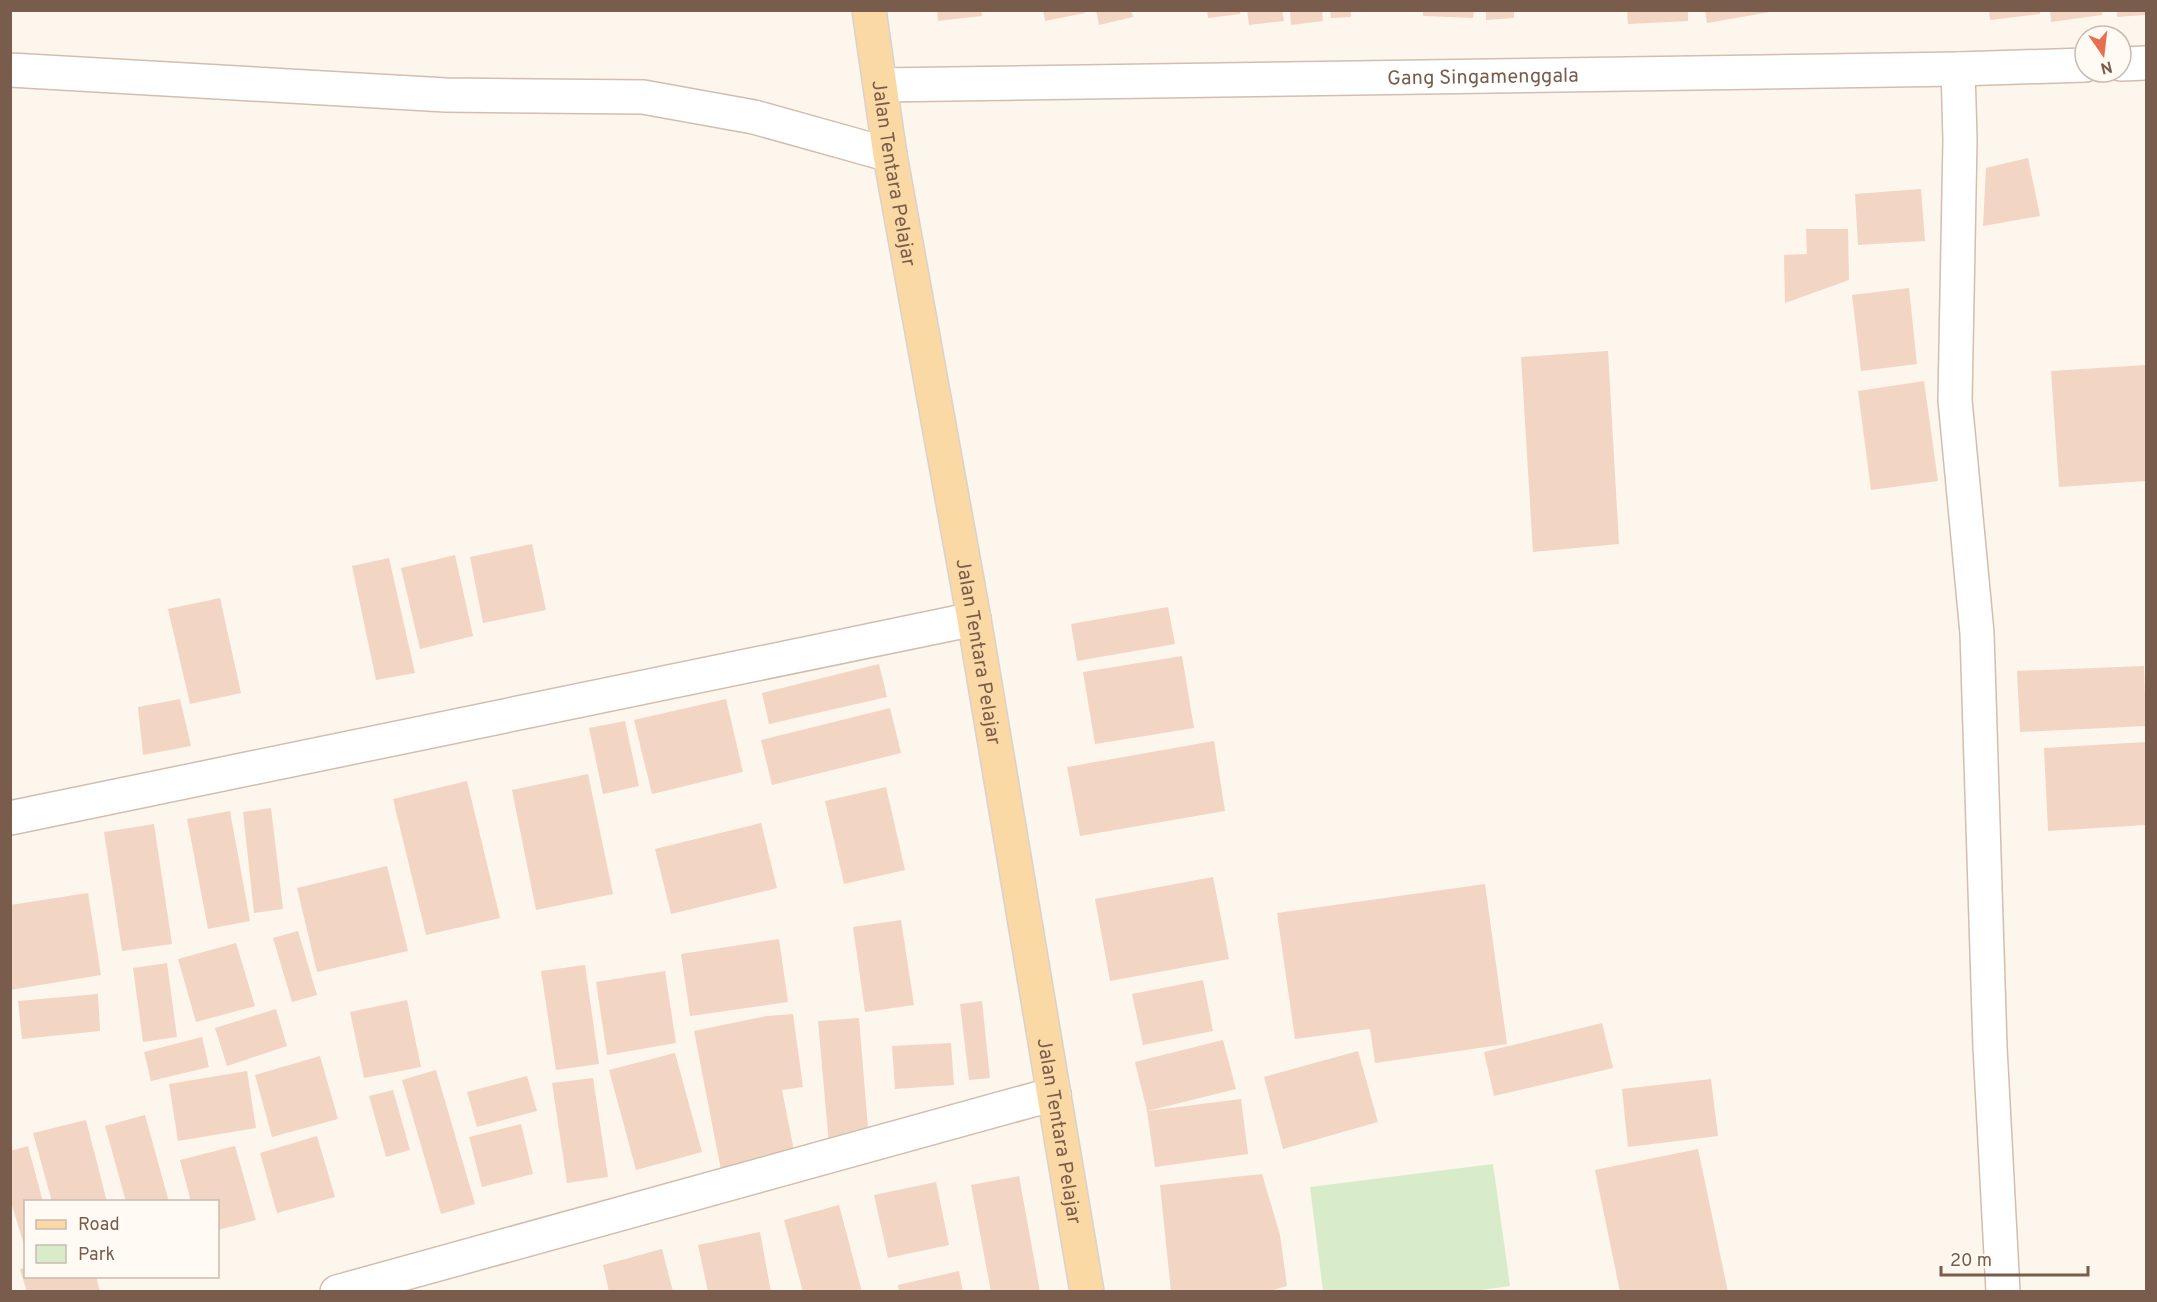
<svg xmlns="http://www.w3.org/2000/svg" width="2157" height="1302" viewBox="0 0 2157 1302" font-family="Overpass,sans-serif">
  <rect width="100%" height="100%" fill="#fdf6ec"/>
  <path fill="#d8ecc9" d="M 1493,1164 L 1510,1286 L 1467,1292 L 1323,1291 L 1310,1187 Z"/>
  <path fill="#f3d5c3" d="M 937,10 L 981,10 L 982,16 L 938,21 Z
    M 1043,10 L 1084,10 L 1085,13 L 1045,21 Z
    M 1096,10 L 1131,10 L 1133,17 L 1099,25 Z
    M 1207,10 L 1240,10 L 1240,14 L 1208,18 Z
    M 1247,10 L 1282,10 L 1284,21 L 1249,25 Z
    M 1290,10 L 1322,10 L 1323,21 L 1291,25 Z
    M 1330,10 L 1351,10 L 1351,17 L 1331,18 Z
    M 1423,10 L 1474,10 L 1473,18 L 1423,16 Z
    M 1486,10 L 1514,10 L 1514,18 L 1486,20 Z
    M 1627,10 L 1688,10 L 1688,21 L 1628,24 Z
    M 1705,10 L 1769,10 L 1770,12 L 1707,23 Z
    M 1989,10 L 2040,10 L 2040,14 L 1990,20 Z
    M 2050,10 L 2102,10 L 2102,15 L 2051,22 Z
    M 2117,10 L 2146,10 L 2146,15 L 2117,17 Z
    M 2028,158 L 2040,216 L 1983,226 L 1986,168 Z
    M 1921,189 L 1925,241 L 1858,245 L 1855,194 Z
    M 1806,229 L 1848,229 L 1849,280 L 1785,303 L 1784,255 L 1807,254 Z
    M 1909,288 L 1917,364 L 1861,371 L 1852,295 Z
    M 1608,351 L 1619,544 L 1533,552 L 1521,357 Z
    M 2146,365 L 2146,481 L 2059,487 L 2051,371 Z
    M 1924,381 L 1938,481 L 1871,490 L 1858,391 Z
    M 532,544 L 546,610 L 483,623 L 470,557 Z
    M 455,555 L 473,636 L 420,649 L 401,568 Z
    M 389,558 L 415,673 L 376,680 L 352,566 Z
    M 220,598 L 241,693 L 190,704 L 168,609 Z
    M 1168,607 L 1175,644 L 1077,661 L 1071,624 Z
    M 1182,656 L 1194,728 L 1095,744 L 1083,672 Z
    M 879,664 L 887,697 L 769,724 L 762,693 Z
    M 2144,666 L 2146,726 L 2020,732 L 2017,671 Z
    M 180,699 L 191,746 L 143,755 L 138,707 Z
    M 726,699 L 743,772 L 652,794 L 634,720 Z
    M 890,708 L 901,753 L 772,785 L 761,740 Z
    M 625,721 L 639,786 L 603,794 L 589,728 Z
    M 1214,741 L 1225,811 L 1080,836 L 1067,767 Z
    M 2146,742 L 2146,825 L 2048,831 L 2044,748 Z
    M 588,774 L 613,894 L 536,910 L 512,790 Z
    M 467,781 L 500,918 L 426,935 L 393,799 Z
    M 886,787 L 905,870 L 844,884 L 825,801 Z
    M 271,808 L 283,909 L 254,913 L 243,812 Z
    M 230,811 L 250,921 L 208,929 L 187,819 Z
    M 761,823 L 777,888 L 671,914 L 655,849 Z
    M 154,824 L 172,944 L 122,951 L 104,832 Z
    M 387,866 L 408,951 L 317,972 L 297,888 Z
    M 1213,877 L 1229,959 L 1110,981 L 1095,899 Z
    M 1485,884 L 1507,1044 L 1375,1063 L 1370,1029 L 1295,1039 L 1277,913 Z
    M 88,893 L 101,975 L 10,990 L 10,905 Z
    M 901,920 L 914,1005 L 865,1012 L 853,927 Z
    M 298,931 L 317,995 L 292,1002 L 273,938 Z
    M 779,939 L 788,1002 L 690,1016 L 681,954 Z
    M 236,943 L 255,1006 L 196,1022 L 178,959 Z
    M 167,963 L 177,1037 L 143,1042 L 133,968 Z
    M 585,965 L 599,1064 L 556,1070 L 541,971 Z
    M 665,971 L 676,1043 L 607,1055 L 596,982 Z
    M 1203,980 L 1213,1031 L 1143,1045 L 1132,994 Z
    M 98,994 L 100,1031 L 22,1039 L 18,1001 Z
    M 407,1000 L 421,1067 L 364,1078 L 350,1012 Z
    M 982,1001 L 990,1078 L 969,1080 L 960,1004 Z
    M 276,1009 L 287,1046 L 227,1066 L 215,1028 Z
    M 793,1014 L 803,1087 L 782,1090 L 795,1156 L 721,1170 L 694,1031 L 767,1016 Z
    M 859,1018 L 869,1141 L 829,1145 L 818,1021 Z
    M 1602,1023 L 1613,1068 L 1494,1096 L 1484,1052 Z
    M 202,1037 L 209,1067 L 151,1081 L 144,1052 Z
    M 1223,1040 L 1236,1089 L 1147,1111 L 1241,1099 L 1248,1154 L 1155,1167 L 1147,1111 L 1135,1062 Z
    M 951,1043 L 954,1085 L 895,1089 L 892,1046 Z
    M 1358,1051 L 1378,1122 L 1283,1149 L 1264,1077 Z
    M 675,1053 L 702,1152 L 636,1170 L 609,1070 Z
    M 320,1056 L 338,1119 L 272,1137 L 255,1075 Z
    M 436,1070 L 475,1204 L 441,1214 L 402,1080 Z
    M 247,1071 L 256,1128 L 178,1141 L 169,1084 Z
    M 527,1076 L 537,1111 L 477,1127 L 467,1092 Z
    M 593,1078 L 608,1177 L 567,1183 L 552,1083 Z
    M 1711,1079 L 1718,1136 L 1628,1147 L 1622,1089 Z
    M 393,1090 L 410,1150 L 386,1157 L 369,1096 Z
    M 145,1115 L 169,1202 L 126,1202 L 105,1126 Z
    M 86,1120 L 107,1202 L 52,1202 L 33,1133 Z
    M 521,1124 L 533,1174 L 482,1187 L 469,1137 Z
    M 317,1136 L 335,1197 L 277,1213 L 260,1153 Z
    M 28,1146 L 43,1202 L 26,1202 L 26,1244 L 24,1245 L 10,1199 L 10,1151 Z
    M 235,1146 L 256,1220 L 218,1230 L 218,1202 L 191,1202 L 180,1160 Z
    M 1698,1149 L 1728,1292 L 1620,1292 L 1595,1170 Z
    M 1262,1174 L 1280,1235 L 1287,1286 L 1265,1292 L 1171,1292 L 1160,1185 Z
    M 1019,1176 L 1040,1292 L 991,1292 L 971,1185 Z
    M 936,1182 L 949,1245 L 888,1258 L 874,1195 Z
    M 839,1205 L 862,1292 L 803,1292 L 784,1220 Z
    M 760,1232 L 771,1292 L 708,1292 L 698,1245 Z
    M 662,1249 L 673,1292 L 609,1292 L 603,1265 Z
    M 26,1268 L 26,1276 L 96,1276 L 100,1292 L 27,1292 L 20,1269 Z
    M 959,1271 L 963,1292 L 899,1292 L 898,1285 Z"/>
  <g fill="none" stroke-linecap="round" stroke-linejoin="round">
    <g stroke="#d1beb0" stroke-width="36">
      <g id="minor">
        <path d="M 2121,64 L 2146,63"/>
        <path d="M 1958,69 L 1960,140 L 1955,400 L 1977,633 L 1990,1047 L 2003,1292"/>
        <path d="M 10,70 L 446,95 L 643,97 L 754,117 L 890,155"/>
        <path id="s1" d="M 881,85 L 1958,69 L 2085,65"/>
        <path d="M 10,818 L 974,619"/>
        <path d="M 337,1292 L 1054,1094"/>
      </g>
    </g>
    <g stroke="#dad1cd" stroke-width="36">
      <g id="major">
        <path id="s2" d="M 869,10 L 890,155 L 974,619 L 1087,1292"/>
      </g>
    </g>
    <use href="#minor" stroke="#fff" stroke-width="33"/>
    <use href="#major" stroke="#fbd9a5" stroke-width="33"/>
  </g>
  <g text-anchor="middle" stroke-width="4.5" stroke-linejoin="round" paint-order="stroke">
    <g font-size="20" fill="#7a5c4d" stroke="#fffaf3">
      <text dy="7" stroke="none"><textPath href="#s1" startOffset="602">Gang Singamenggala</textPath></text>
      <text dy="7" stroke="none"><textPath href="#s2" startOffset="165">Jalan Tentara Pelajar</textPath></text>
      <text dy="7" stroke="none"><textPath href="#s2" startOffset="651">Jalan Tentara Pelajar</textPath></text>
      <text dy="7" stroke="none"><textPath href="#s2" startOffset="1137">Jalan Tentara Pelajar</textPath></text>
    </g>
  </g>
  <rect width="2157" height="1302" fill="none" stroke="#7a5c4d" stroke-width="24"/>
  <rect x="24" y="1200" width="195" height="78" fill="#fffaf3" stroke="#cabbb1" stroke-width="1.5"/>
  <rect x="36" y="1220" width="30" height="9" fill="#fbd9a5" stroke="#cabbb1" stroke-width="1.5"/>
  <text x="78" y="1230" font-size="18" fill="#7a5c4d">Road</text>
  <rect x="36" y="1245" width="30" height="18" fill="#d8ecc9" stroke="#cabbb1" stroke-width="1.5"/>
  <text x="78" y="1260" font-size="18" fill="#7a5c4d">Park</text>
  <g transform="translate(2103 54) rotate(166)"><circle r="28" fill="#fffaf3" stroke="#cabbb1" stroke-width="1.5"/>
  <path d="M0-4.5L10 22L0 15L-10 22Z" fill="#e76f51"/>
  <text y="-9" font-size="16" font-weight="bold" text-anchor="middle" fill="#7a5c4d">N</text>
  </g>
  <path d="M1941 1266v9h147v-9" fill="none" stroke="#7a5c4d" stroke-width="3"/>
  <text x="1950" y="1266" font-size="18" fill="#7a5c4d" stroke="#fffaf3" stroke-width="4.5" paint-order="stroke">20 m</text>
</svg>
